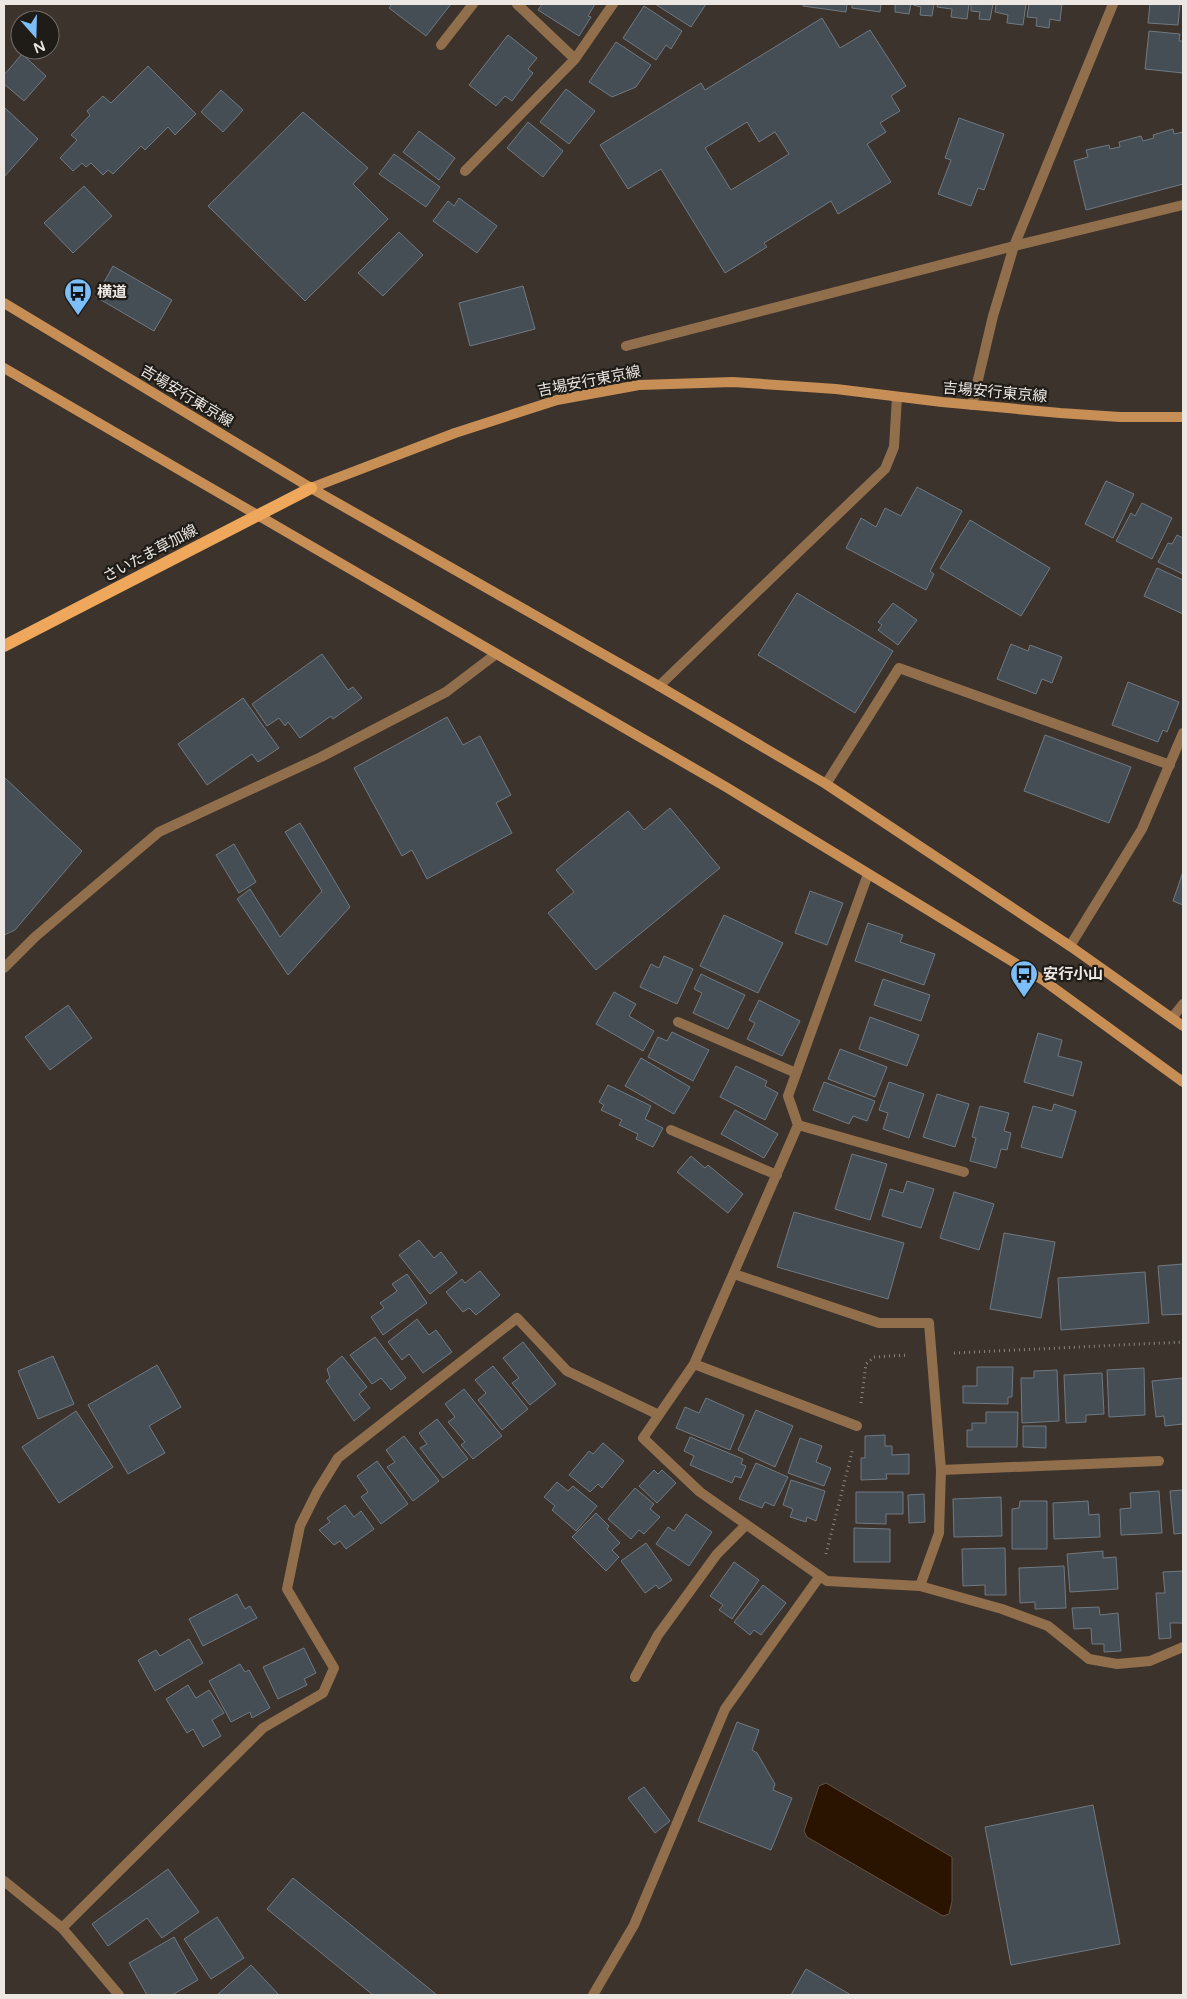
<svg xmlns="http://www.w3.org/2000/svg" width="1187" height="1999" viewBox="0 0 1187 1999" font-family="'Varela Round','Noto Sans JP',sans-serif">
  <rect width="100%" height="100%" fill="#3b332c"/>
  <path fill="#2a1400" stroke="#645344" d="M 826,1783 L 952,1857 L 952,1901 L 949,1914 L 943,1916 L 807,1837 L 804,1831 L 819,1786 Z"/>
  <path fill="#454e55" stroke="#707982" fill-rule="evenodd" d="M 392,4 L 451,4 L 426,36 L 389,8 Z
    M 542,4 L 595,4 L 588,16 L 591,17 L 579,36 L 538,10 Z
    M 655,4 L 706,4 L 691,27 Z
    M 803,4 L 847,4 L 846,12 L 803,6 Z
    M 852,4 L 881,4 L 880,12 L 852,8 Z
    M 895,4 L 911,4 L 909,14 L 895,12 Z
    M 913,4 L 934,4 L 932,16 L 920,15 L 921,7 L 913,5 Z
    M 938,4 L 969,4 L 967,19 L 951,17 L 952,9 L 937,7 Z
    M 971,4 L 993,4 L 990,20 L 979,19 L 980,12 L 971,11 Z
    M 996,4 L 1026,4 L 1023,25 L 1007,23 L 1008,15 L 995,12 Z
    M 1029,4 L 1062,4 L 1060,21 L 1050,19 L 1049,28 L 1036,26 L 1037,18 L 1027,17 Z
    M 1150,4 L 1180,4 L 1178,25 L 1148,23 Z
    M 644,6 L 682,31 L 671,49 L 666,45 L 656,60 L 623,38 Z
    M 822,18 L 840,48 L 870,30 L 906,86 L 891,96 L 900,111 L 880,123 L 886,132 L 867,144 L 891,182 L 838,214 L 831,201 L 764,243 L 767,247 L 725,273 L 661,169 L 628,189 L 600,145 L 701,83 L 705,90 ZM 747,122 L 759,142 L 775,132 L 789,154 L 731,190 L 705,148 Z
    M 1149,31 L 1180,34 L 1179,41 L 1183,41 L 1183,73 L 1145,69 Z
    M 508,35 L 537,58 L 528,69 L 533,73 L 512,101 L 505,96 L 496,106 L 469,85 Z
    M 616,42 L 651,65 L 636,87 L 612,97 L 589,82 Z
    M 22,54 L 46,76 L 24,101 L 4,84 L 4,75 Z
    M 148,66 L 196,114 L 175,135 L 168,127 L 145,150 L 141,146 L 113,174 L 108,170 L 103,175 L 91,163 L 86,167 L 82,163 L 73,171 L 60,158 L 77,140 L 71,135 L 90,115 L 87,111 L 103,96 L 111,103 Z
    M 566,89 L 595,111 L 569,144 L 540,122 Z
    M 221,90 L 243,110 L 223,132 L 201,112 Z
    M 4,107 L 38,139 L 4,177 Z
    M 303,112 L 368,168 L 353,184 L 388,219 L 305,301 L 208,206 Z
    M 959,118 L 1004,134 L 984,190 L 978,188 L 971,206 L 938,194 L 951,160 L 945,158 Z
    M 528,122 L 563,151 L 543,177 L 507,148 Z
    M 1173,129 L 1174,134 L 1183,132 L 1183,184 L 1086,210 L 1074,161 L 1088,157 L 1086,150 L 1109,145 L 1110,149 L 1120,147 L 1119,142 L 1141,136 L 1143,141 L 1154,138 L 1153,135 Z
    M 419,131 L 455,158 L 439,180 L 403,152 Z
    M 394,154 L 440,187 L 426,207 L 379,174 Z
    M 84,186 L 112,216 L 73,253 L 44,223 Z
    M 459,198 L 497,226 L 477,253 L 433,221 L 448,201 L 454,206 Z
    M 399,232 L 423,255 L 383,296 L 358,273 Z
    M 113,266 L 172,300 L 154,331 L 96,297 Z
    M 523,286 L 535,329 L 470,346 L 459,303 Z
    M 1106,481 L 1134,494 L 1113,538 L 1085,524 Z
    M 917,487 L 962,511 L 930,571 L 934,574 L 926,590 L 846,548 L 861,518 L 876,527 L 885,508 L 901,516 Z
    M 1142,503 L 1172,518 L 1152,559 L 1116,541 L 1131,513 L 1135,516 Z
    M 970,520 L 1050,568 L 1021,616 L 940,568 Z
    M 1177,535 L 1183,538 L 1183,574 L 1158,562 L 1168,543 L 1172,544 Z
    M 1157,568 L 1183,580 L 1183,614 L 1144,596 Z
    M 797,593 L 893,651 L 855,713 L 758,655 Z
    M 893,603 L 917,620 L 898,645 L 878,630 L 882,625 L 878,622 Z
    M 1011,644 L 1028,651 L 1030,645 L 1062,657 L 1052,683 L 1042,679 L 1036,694 L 997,679 Z
    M 322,654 L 348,690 L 353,687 L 362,698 L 333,719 L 331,716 L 300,738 L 288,722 L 285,726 L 279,718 L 267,726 L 252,704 Z
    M 1128,682 L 1179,702 L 1167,732 L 1163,730 L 1158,742 L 1112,725 Z
    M 243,698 L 279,748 L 258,762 L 252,754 L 207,785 L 178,744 Z
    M 447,717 L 463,745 L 480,736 L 511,795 L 496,803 L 512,833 L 427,879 L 412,850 L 402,856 L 354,768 Z
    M 1045,735 L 1131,767 L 1109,823 L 1024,791 Z
    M 4,777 L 82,851 L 15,930 L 4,935 Z
    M 670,808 L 720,868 L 596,970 L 548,913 L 574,892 L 556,870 L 628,811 L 644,830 Z
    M 300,823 L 350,907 L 288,975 L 237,899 L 250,889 L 280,937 L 322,891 L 285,832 Z
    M 234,844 L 256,882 L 239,893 L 216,855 Z
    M 1183,872 L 1183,905 L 1173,901 Z
    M 810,891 L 843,903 L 827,945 L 795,933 Z
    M 724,915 L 783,943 L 758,993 L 700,966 Z
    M 868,923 L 903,935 L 900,942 L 935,954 L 924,985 L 855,961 Z
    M 664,956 L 693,969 L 677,1004 L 640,987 L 651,964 L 659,968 Z
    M 701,974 L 745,995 L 728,1029 L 693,1013 L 702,993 L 694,989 Z
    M 883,979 L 930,995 L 921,1021 L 874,1005 Z
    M 614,992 L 636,1004 L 629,1016 L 654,1031 L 643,1051 L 596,1024 Z
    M 759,1000 L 800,1021 L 782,1056 L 747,1039 L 755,1023 L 749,1020 Z
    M 68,1005 L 92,1038 L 50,1070 L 25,1037 Z
    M 870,1017 L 919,1035 L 907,1066 L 859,1049 Z
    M 672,1032 L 709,1050 L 693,1081 L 648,1057 L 658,1037 L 667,1041 Z
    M 1038,1033 L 1062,1040 L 1058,1056 L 1082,1062 L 1073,1096 L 1024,1082 Z
    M 840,1049 L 887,1067 L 875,1097 L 828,1079 Z
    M 641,1058 L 690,1087 L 674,1114 L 625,1086 Z
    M 736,1066 L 767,1081 L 765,1086 L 778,1093 L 765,1120 L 720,1097 Z
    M 824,1082 L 875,1101 L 867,1121 L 853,1116 L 849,1124 L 813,1110 Z
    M 889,1082 L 924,1094 L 909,1138 L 883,1129 L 888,1113 L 879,1110 Z
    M 608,1085 L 651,1106 L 645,1119 L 663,1128 L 653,1147 L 636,1139 L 638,1134 L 619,1125 L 622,1120 L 601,1110 L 604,1105 L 599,1102 Z
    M 937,1094 L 969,1104 L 955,1147 L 923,1137 Z
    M 1054,1104 L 1076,1111 L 1062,1158 L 1021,1147 L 1033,1106 L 1052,1111 Z
    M 980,1106 L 1009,1113 L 1004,1131 L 1011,1133 L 1007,1150 L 1001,1149 L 996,1168 L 970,1161 L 976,1138 L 972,1137 Z
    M 735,1110 L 778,1134 L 764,1158 L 721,1134 Z
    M 852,1154 L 887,1164 L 870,1220 L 835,1209 Z
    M 691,1156 L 705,1168 L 708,1165 L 743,1194 L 728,1213 L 677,1172 Z
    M 907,1181 L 934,1189 L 921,1228 L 882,1216 L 890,1189 L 903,1193 Z
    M 954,1192 L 994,1204 L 979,1250 L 940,1238 Z
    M 794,1212 L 904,1243 L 888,1299 L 777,1267 Z
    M 1004,1233 L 1055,1242 L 1041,1318 L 990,1309 Z
    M 419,1240 L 434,1258 L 441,1252 L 457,1273 L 430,1294 L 399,1255 Z
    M 1183,1264 L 1183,1314 L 1162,1315 L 1158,1266 Z
    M 480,1271 L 500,1295 L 476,1315 L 469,1308 L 463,1312 L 446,1292 L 462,1279 L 465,1283 Z
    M 1145,1272 L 1149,1323 L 1061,1330 L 1058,1278 Z
    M 407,1274 L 427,1303 L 383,1335 L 371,1317 L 384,1308 L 380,1303 L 397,1291 L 392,1284 Z
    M 417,1319 L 429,1335 L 436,1330 L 452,1352 L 423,1373 L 409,1354 L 402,1360 L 388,1342 Z
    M 375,1337 L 406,1378 L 391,1390 L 381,1378 L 372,1384 L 350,1355 Z
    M 523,1342 L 556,1384 L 530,1405 L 512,1383 L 519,1378 L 503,1358 Z
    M 53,1356 L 74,1404 L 38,1419 L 18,1371 Z
    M 342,1356 L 367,1387 L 359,1394 L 370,1408 L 354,1421 L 326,1381 L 330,1378 L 327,1369 Z
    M 157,1365 L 181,1407 L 149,1426 L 165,1453 L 128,1474 L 88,1405 Z
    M 493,1366 L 528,1409 L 502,1430 L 478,1400 L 486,1393 L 475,1380 Z
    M 977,1367 L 1013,1367 L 1012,1397 L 1008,1397 L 1008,1404 L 963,1403 L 963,1386 L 977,1386 Z
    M 1144,1368 L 1145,1415 L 1109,1417 L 1107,1370 Z
    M 1057,1370 L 1059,1421 L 1022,1423 L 1021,1378 L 1034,1378 L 1034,1371 Z
    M 1102,1373 L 1104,1414 L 1086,1415 L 1086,1422 L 1066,1423 L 1064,1375 Z
    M 1183,1378 L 1183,1424 L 1165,1426 L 1164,1416 L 1156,1417 L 1152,1381 Z
    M 464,1389 L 502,1436 L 473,1459 L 461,1445 L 465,1442 L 448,1422 L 455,1417 L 445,1404 Z
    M 706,1398 L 744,1415 L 730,1450 L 676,1428 L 685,1407 L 699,1413 Z
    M 756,1410 L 793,1426 L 775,1467 L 738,1450 Z
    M 76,1411 L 113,1467 L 59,1503 L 22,1447 Z
    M 986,1412 L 1018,1412 L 1017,1447 L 967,1447 L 967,1430 L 972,1430 L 972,1423 L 986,1423 Z
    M 437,1419 L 468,1459 L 443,1478 L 420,1448 L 427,1444 L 419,1433 Z
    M 1023,1426 L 1046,1426 L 1046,1448 L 1023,1447 Z
    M 885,1435 L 885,1446 L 892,1446 L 892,1455 L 909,1454 L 909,1474 L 886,1474 L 887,1479 L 861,1480 L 861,1458 L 865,1458 L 865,1436 Z
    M 404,1436 L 439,1481 L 413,1501 L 387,1467 L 395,1462 L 386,1450 Z
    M 690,1437 L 743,1459 L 741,1464 L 746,1466 L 741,1478 L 735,1476 L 732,1483 L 690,1465 L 694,1456 L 684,1451 Z
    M 800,1438 L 822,1446 L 816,1462 L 831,1468 L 824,1486 L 788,1473 Z
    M 603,1443 L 624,1461 L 602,1488 L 598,1484 L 590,1492 L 569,1475 L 589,1451 L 593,1454 Z
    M 377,1461 L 408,1504 L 381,1524 L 361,1497 L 368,1492 L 357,1476 Z
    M 756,1463 L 788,1477 L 774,1506 L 765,1502 L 762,1508 L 739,1499 Z
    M 654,1470 L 658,1474 L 662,1470 L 676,1483 L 657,1503 L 639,1486 Z
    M 791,1480 L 825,1491 L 816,1521 L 807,1517 L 806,1522 L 790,1517 L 793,1509 L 783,1505 Z
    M 557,1482 L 568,1491 L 573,1486 L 597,1506 L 576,1531 L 552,1510 L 555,1506 L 544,1497 Z
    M 635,1488 L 654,1504 L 650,1509 L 660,1517 L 644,1534 L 639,1530 L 631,1539 L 608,1519 Z
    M 1183,1490 L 1183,1533 L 1174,1534 L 1170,1491 Z
    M 1159,1491 L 1162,1533 L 1121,1535 L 1120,1509 L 1131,1508 L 1130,1493 Z
    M 856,1492 L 903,1492 L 903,1514 L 886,1514 L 886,1524 L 856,1523 Z
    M 924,1494 L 925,1522 L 909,1523 L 908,1495 Z
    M 1001,1497 L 1002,1536 L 954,1537 L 953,1499 Z
    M 1020,1501 L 1047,1501 L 1047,1549 L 1012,1549 L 1012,1509 L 1019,1508 Z
    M 1088,1501 L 1089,1515 L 1099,1514 L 1100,1537 L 1054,1539 L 1053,1503 Z
    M 345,1505 L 354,1517 L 361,1511 L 374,1529 L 346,1549 L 340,1541 L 334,1545 L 319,1530 L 330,1522 L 327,1518 Z
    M 596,1513 L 609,1526 L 607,1529 L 620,1543 L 612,1550 L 619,1557 L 606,1571 L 572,1537 Z
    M 686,1514 L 712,1532 L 689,1566 L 656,1544 L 668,1527 L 674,1531 Z
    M 854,1528 L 890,1529 L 890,1562 L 854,1562 Z
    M 646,1543 L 672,1580 L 659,1589 L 656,1585 L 645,1593 L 621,1561 Z
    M 1005,1548 L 1006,1595 L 985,1595 L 985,1585 L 963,1586 L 962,1549 Z
    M 1103,1551 L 1103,1558 L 1116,1557 L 1118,1589 L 1070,1592 L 1067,1554 Z
    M 734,1562 L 759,1580 L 732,1619 L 719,1610 L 723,1605 L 710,1596 Z
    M 1064,1566 L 1066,1608 L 1035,1609 L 1035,1602 L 1020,1603 L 1019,1568 Z
    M 1183,1571 L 1183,1623 L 1170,1623 L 1171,1638 L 1159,1639 L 1156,1593 L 1165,1593 L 1163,1572 Z
    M 763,1585 L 786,1603 L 761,1635 L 754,1630 L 750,1635 L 734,1622 Z
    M 237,1594 L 245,1609 L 250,1606 L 257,1618 L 203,1646 L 189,1619 Z
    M 1099,1607 L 1100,1615 L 1118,1613 L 1121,1651 L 1104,1652 L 1104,1644 L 1092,1644 L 1091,1628 L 1074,1629 L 1072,1608 Z
    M 189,1639 L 203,1663 L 155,1691 L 138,1660 L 156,1650 L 160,1656 Z
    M 304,1648 L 316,1673 L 304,1679 L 307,1685 L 278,1699 L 263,1667 Z
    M 240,1664 L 245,1672 L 249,1670 L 270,1708 L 252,1718 L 250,1712 L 231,1722 L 209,1681 Z
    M 188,1685 L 196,1698 L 209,1690 L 224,1713 L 212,1720 L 221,1736 L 203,1747 L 193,1729 L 187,1733 L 166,1699 Z
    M 737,1722 L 759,1730 L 752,1750 L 757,1753 L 775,1784 L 773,1790 L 792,1798 L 771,1850 L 698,1821 Z
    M 644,1787 L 670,1821 L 655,1833 L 628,1798 Z
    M 1093,1805 L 1120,1944 L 1011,1965 L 985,1827 Z
    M 168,1869 L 199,1912 L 162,1938 L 147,1918 L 108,1946 L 92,1924 Z
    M 293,1878 L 437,1995 L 373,1995 L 267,1909 Z
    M 217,1917 L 244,1958 L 211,1979 L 184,1939 Z
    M 174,1937 L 198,1980 L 172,1995 L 147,1995 L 129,1963 Z
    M 251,1965 L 279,1995 L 217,1995 Z
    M 806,1969 L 851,1995 L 791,1995 Z"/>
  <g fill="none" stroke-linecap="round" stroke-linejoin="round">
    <path stroke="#8c857f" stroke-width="3" stroke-dasharray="1 4" stroke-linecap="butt" d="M 954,1353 L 1183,1342
      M 861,1403 L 866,1364 L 874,1357 L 908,1355
      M 826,1554 L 853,1448"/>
    <path stroke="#926f4c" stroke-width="10" d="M 441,45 L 473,4
      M 678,1022 L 796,1073
      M 798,1125 L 964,1172
      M 671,1130 L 777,1175
      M 941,1470 L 1159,1461
      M 635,1677 L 658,1635 L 717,1554 L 746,1525
      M 593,1995 L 634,1925 L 725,1709 L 820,1576"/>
    <path stroke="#926f4c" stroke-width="10" d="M 517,4 L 575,59
      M 465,171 L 575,59 L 613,4
      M 626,346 L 1014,246 L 1183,205
      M 972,405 L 993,316 L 1014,246 L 1113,4
      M 659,686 L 885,469 L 894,447 L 897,397
      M 826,784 L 899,668 L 1170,765
      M 868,874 L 788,1096 L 798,1125 L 694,1364 L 643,1438 L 700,1492 L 827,1581 L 920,1586 L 1002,1609 L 1048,1626 L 1089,1659 L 1117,1664 L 1150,1661 L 1183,1647
      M 1070,946 L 1142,829 L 1183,733
      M 4,968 L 35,937 L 159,832 L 321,757 L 446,692 L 496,654
      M 1172,1018 L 1183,1004
      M 734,1274 L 879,1323 L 929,1323 L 941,1470 L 939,1533 L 920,1586
      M 694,1364 L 857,1426
      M 4,1881 L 62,1928 L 119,1995
      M 62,1928 L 263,1728 L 323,1693 L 334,1668 L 287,1589 L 300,1526 L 317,1492 L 338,1458 L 517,1318 L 567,1371 L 659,1415"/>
    <path stroke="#c78f56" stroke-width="10" d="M 4,303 L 311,488 L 659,686 L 826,784 L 1070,946 L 1183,1026
      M 4,368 L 726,787 L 1043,980 L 1183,1082
      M 311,488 L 455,433 L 557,400 L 639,385 L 733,382 L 836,389 L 942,402 L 1060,413 L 1120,417 L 1183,417"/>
    <path stroke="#efa85b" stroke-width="12" d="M 4,646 L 311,488"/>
  </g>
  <defs>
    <g id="bus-pin" transform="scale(1.4375)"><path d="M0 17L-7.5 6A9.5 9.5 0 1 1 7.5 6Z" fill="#7cbef9" stroke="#1f1c18"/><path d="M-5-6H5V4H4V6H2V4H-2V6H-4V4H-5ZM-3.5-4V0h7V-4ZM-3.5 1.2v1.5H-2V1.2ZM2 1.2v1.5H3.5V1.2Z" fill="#111"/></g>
  </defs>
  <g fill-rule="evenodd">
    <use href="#bus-pin" x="78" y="292"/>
    <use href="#bus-pin" x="1024" y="974"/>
  </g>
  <g text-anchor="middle" stroke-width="4.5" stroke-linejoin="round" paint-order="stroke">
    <g font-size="15" font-weight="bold" fill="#ece7e2" stroke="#1f1c18" text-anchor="start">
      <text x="97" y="297">横道</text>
      <text x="1043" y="979">安行小山</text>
    </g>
    <g font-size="15" fill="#ece7e2" stroke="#1f1c18">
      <text transform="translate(589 381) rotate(-11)" y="5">吉場安行東京線</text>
      <text transform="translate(995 392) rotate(5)" y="5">吉場安行東京線</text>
      <text transform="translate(187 396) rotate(31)" y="5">吉場安行東京線</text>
      <text transform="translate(150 553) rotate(-28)" y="5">さいたま草加線</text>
    </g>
  </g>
  <rect width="1187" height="1999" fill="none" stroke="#ece7e2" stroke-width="10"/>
  <g transform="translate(35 35) rotate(160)"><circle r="24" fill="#1f1c18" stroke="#716d69"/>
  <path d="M0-4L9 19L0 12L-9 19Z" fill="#7cbef9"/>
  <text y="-8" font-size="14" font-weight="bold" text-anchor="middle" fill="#ece7e2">N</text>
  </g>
</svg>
